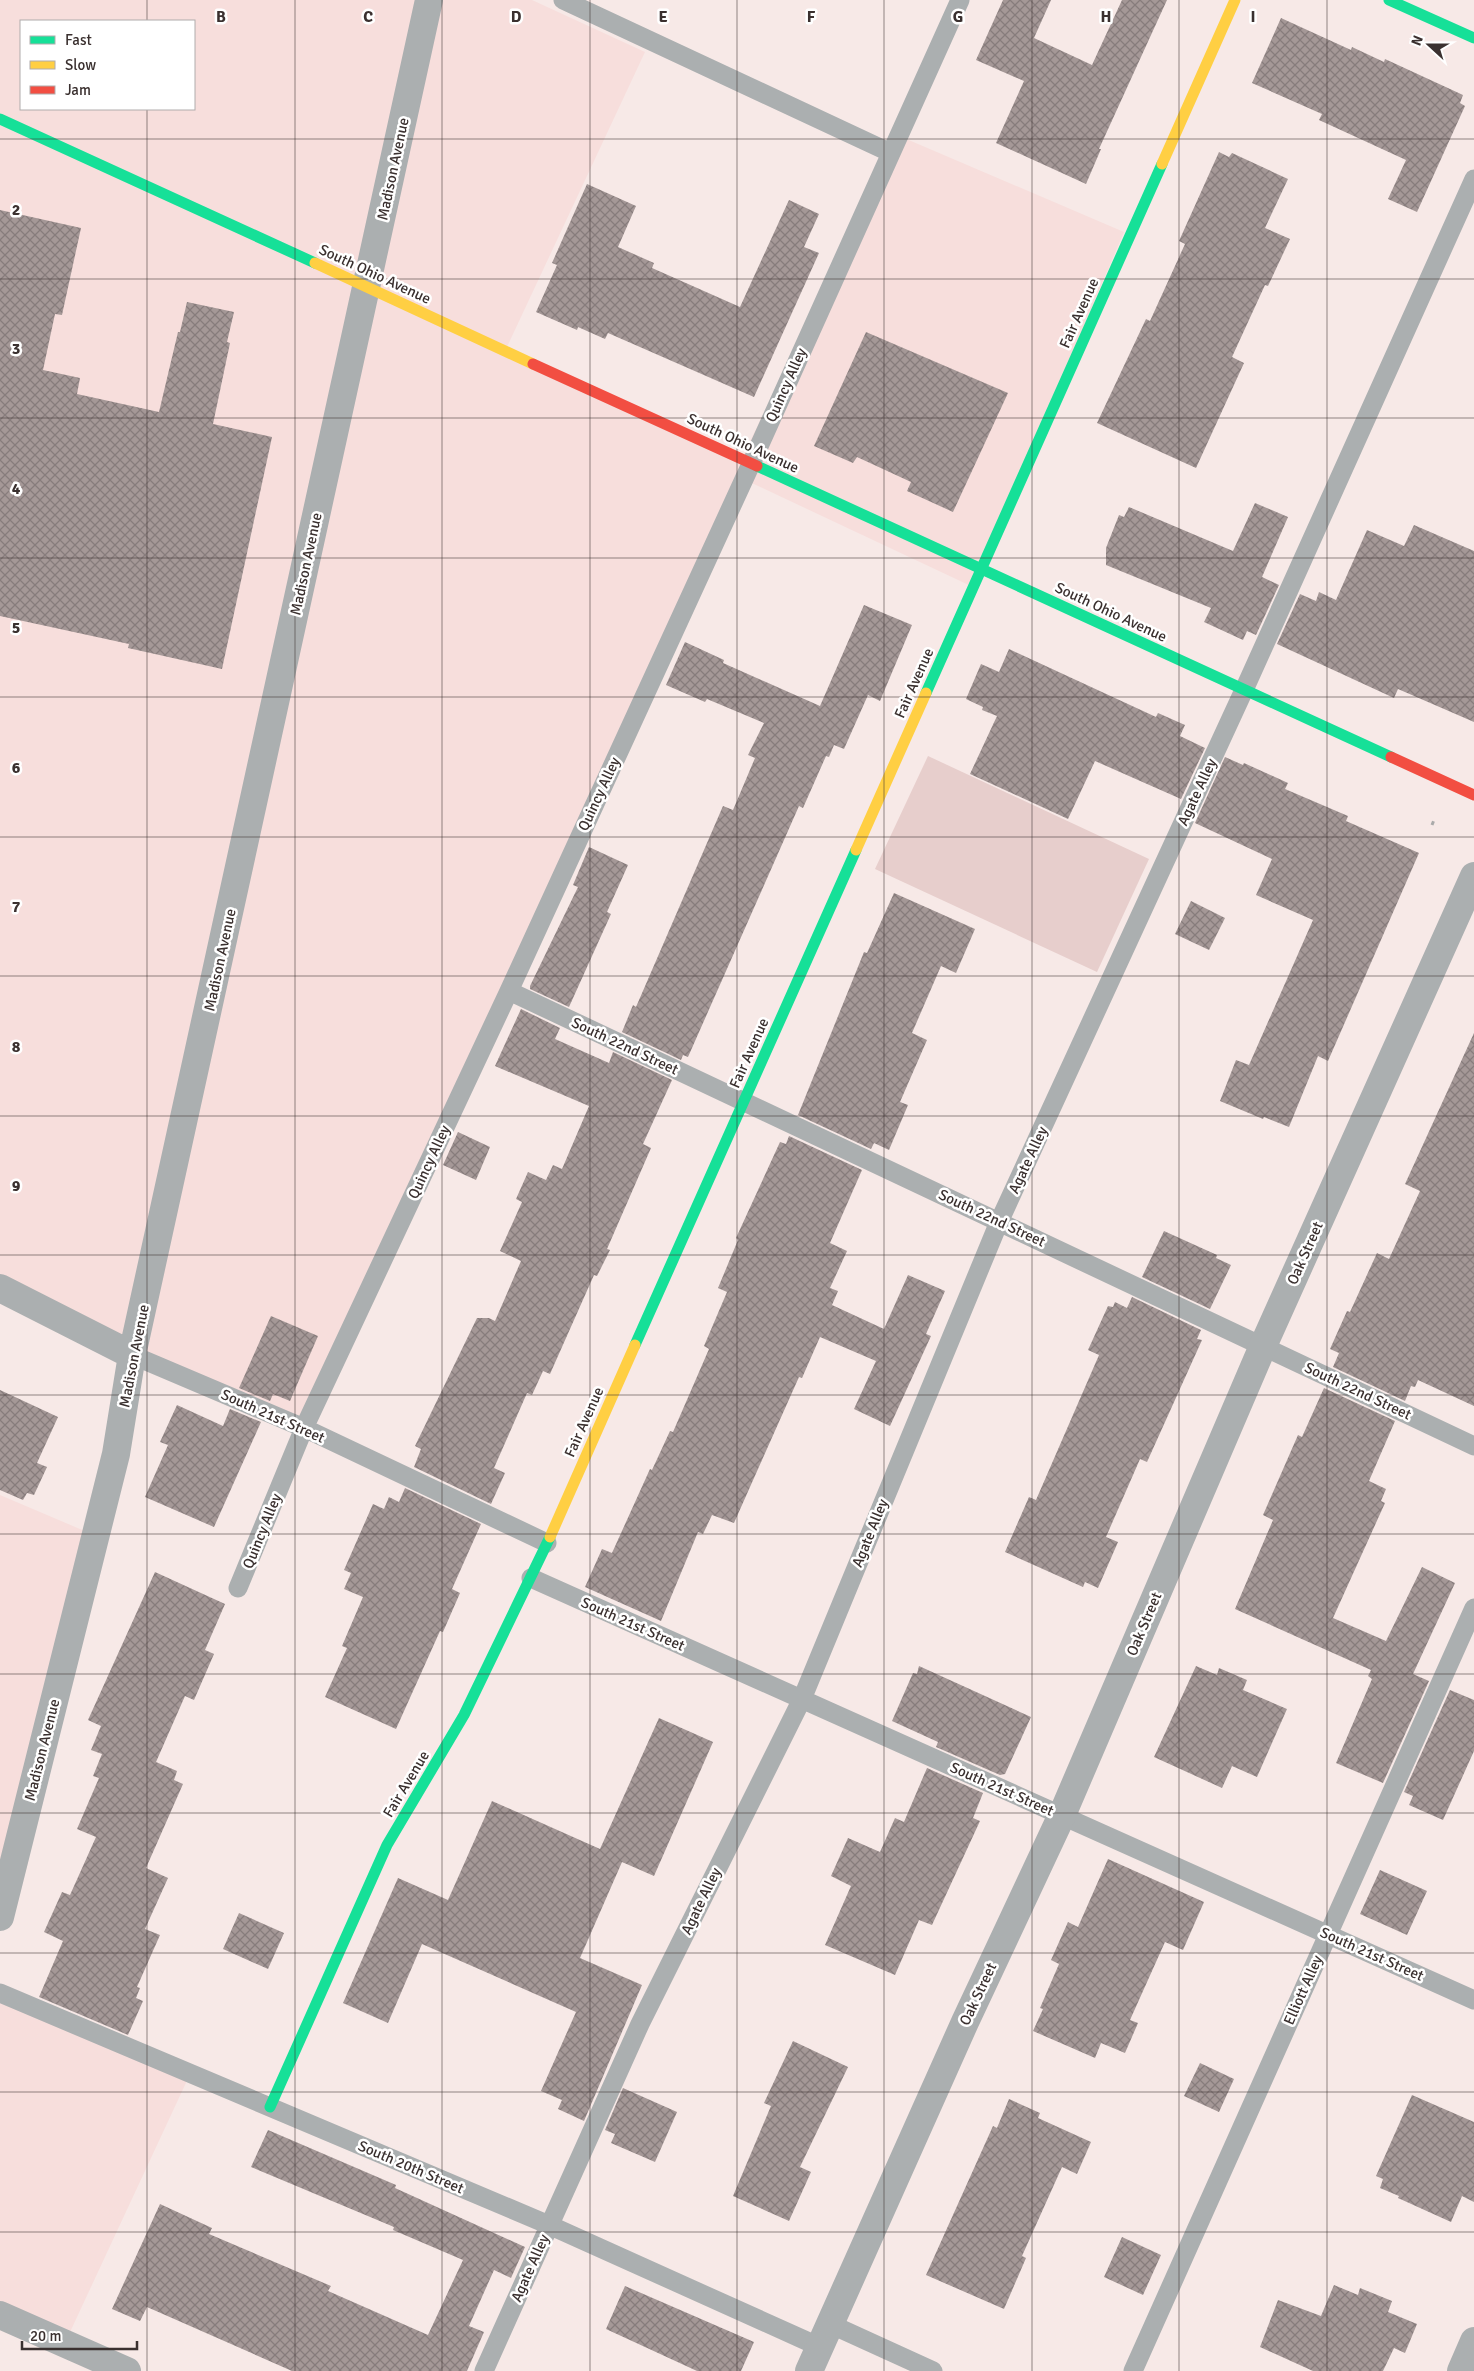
<svg xmlns="http://www.w3.org/2000/svg" width="1474" height="2371" viewBox="0 0 1474 2371" font-family="Signika,sans-serif">
  <defs>
    <pattern id="building-cross-hatch" width="8" height="8" patternUnits="userSpaceOnUse" patternTransform="scale(1.25)"><rect width="8" height="8" fill="#a59897"/><path d="M0 0l8 8M0 8l8-8" fill="none" stroke="#877c7c"/></pattern>
  </defs>
  <rect width="100%" height="100%" fill="#f7e9e7"/>
  <path fill="#f7dedc" fill-rule="evenodd" d="M 0,0 L 532,0 L 645,52 L 506,349 L 744,454 L 897,135 L 1124,232 L 973,587 L 739,477 L 307,1438 L 0,1292 ZM 21,21 L 194,21 L 194,109 L 21,109 Z
    M 0,1495 L 87,1532 L 0,1915 Z
    M 0,1987 L 191,2072 L 64,2345 L 0,2317 Z"/>
  <path fill="#e7cecc" d="M 928,756 L 1149,859 L 1097,972 L 875,869 Z"/>
  <path fill="url(#building-cross-hatch)" d="M 1003,0 L 1051,0 L 1034,38 L 1092,65 L 1122,0 L 1167,0 L 1099,149 L 1101,149 L 1086,184 L 996,143 L 1024,81 L 976,60 Z
    M 1281,18 L 1351,50 L 1352,47 L 1384,62 L 1385,59 L 1463,95 L 1460,103 L 1465,106 L 1417,212 L 1388,199 L 1406,160 L 1319,120 L 1322,114 L 1252,83 Z
    M 1219,152 L 1229,157 L 1232,153 L 1288,179 L 1265,228 L 1290,239 L 1268,286 L 1265,285 L 1232,357 L 1244,363 L 1196,468 L 1097,423 L 1146,319 L 1150,321 L 1185,244 L 1179,241 Z
    M 587,184 L 636,206 L 618,247 L 654,263 L 652,268 L 740,307 L 789,200 L 819,214 L 804,247 L 819,253 L 754,397 L 608,333 L 605,339 L 578,327 L 577,330 L 536,312 L 557,265 L 552,263 Z
    M 0,210 L 81,228 L 62,315 L 55,314 L 43,370 L 80,378 L 77,394 L 159,412 L 178,332 L 180,332 L 187,302 L 234,312 L 227,342 L 230,343 L 213,424 L 272,437 L 222,669 L 128,648 L 129,644 L 0,616 Z
    M 866,332 L 1008,393 L 953,512 L 907,491 L 911,482 L 857,457 L 853,463 L 814,446 Z
    M 1255,503 L 1288,517 L 1262,577 L 1279,585 L 1256,635 L 1247,631 L 1243,640 L 1204,622 L 1211,608 L 1106,565 L 1106,548 L 1119,515 L 1124,517 L 1129,507 L 1233,551 Z
    M 1414,525 L 1474,551 L 1474,722 L 1398,689 L 1394,698 L 1277,644 L 1300,594 L 1316,601 L 1319,592 L 1336,600 L 1367,530 L 1404,546 Z
    M 864,605 L 912,625 L 880,701 L 868,695 L 844,749 L 834,745 L 829,757 L 826,756 L 803,808 L 799,806 L 688,1057 L 683,1055 L 681,1060 L 622,1032 L 633,1005 L 636,1007 L 723,806 L 733,810 L 755,758 L 748,755 L 764,723 L 707,699 L 705,702 L 666,685 L 685,642 L 724,660 L 723,663 L 820,706 Z
    M 1009,649 L 1156,717 L 1158,713 L 1185,725 L 1180,736 L 1205,748 L 1181,799 L 1095,761 L 1068,819 L 970,774 L 997,716 L 982,710 L 983,707 L 966,699 L 981,664 L 999,672 Z
    M 1225,757 L 1243,765 L 1244,763 L 1288,783 L 1285,789 L 1348,816 L 1346,821 L 1419,853 L 1328,1061 L 1318,1056 L 1289,1127 L 1264,1117 L 1263,1119 L 1220,1101 L 1236,1060 L 1249,1065 L 1313,920 L 1256,895 L 1272,859 L 1195,823 Z
    M 589,847 L 628,865 L 607,912 L 611,914 L 569,1007 L 530,989 L 530,986 L 578,887 L 573,885 Z
    M 894,893 L 975,929 L 956,973 L 941,966 L 912,1033 L 927,1040 L 900,1102 L 908,1105 L 889,1150 L 874,1143 L 871,1149 L 798,1115 L 864,952 L 867,953 Z
    M 1191,901 L 1225,918 L 1209,950 L 1175,934 Z
    M 521,1009 L 560,1028 L 555,1039 L 609,1063 L 613,1052 L 672,1080 L 643,1144 L 651,1148 L 607,1249 L 610,1250 L 597,1276 L 594,1275 L 550,1374 L 543,1371 L 532,1395 L 527,1393 L 494,1468 L 505,1473 L 491,1504 L 414,1467 L 421,1449 L 415,1446 L 477,1318 L 489,1318 L 495,1321 L 521,1261 L 500,1251 L 522,1202 L 516,1199 L 528,1172 L 546,1180 L 553,1165 L 562,1169 L 589,1106 L 495,1066 Z
    M 1474,1033 L 1474,1406 L 1418,1380 L 1415,1387 L 1411,1386 L 1405,1401 L 1333,1367 L 1339,1353 L 1330,1349 L 1347,1311 L 1350,1312 L 1377,1253 L 1389,1259 L 1420,1191 L 1405,1184 Z
    M 458,1132 L 490,1147 L 476,1180 L 443,1165 Z
    M 789,1136 L 862,1170 L 830,1243 L 847,1251 L 830,1288 L 838,1291 L 832,1305 L 884,1329 L 908,1275 L 945,1291 L 926,1334 L 931,1336 L 890,1426 L 854,1409 L 876,1361 L 820,1337 L 802,1378 L 799,1377 L 734,1523 L 712,1515 L 703,1534 L 698,1532 L 661,1621 L 585,1587 L 602,1549 L 612,1553 L 650,1469 L 652,1470 L 670,1431 L 673,1432 L 709,1349 L 704,1346 L 727,1292 L 718,1288 L 738,1240 L 736,1238 L 780,1142 L 786,1144 Z
    M 1164,1231 L 1217,1255 L 1216,1258 L 1231,1265 L 1210,1309 L 1142,1277 Z
    M 1132,1297 L 1201,1330 L 1197,1339 L 1202,1340 L 1147,1462 L 1140,1459 L 1106,1537 L 1118,1542 L 1098,1588 L 1085,1582 L 1083,1587 L 1005,1552 L 1029,1497 L 1036,1500 L 1099,1355 L 1088,1350 L 1108,1306 L 1113,1307 L 1115,1302 L 1127,1308 Z
    M 271,1316 L 318,1336 L 290,1401 L 273,1394 L 270,1401 L 239,1388 Z
    M 1324,1388 L 1395,1421 L 1369,1481 L 1386,1489 L 1381,1501 L 1385,1503 L 1333,1618 L 1386,1641 L 1422,1567 L 1455,1583 L 1413,1674 L 1429,1681 L 1383,1783 L 1336,1763 L 1372,1679 L 1368,1676 L 1371,1670 L 1235,1609 L 1273,1520 L 1263,1515 L 1298,1435 L 1302,1437 Z
    M 0,1390 L 58,1417 L 37,1463 L 47,1467 L 34,1495 L 27,1493 L 23,1500 L 0,1490 Z
    M 177,1405 L 223,1426 L 230,1409 L 261,1422 L 214,1527 L 145,1497 L 168,1445 L 160,1442 Z
    M 405,1488 L 481,1524 L 452,1589 L 460,1593 L 443,1632 L 440,1631 L 396,1729 L 325,1697 L 347,1648 L 342,1646 L 363,1597 L 344,1589 L 351,1573 L 344,1570 L 373,1504 L 384,1509 L 389,1497 L 399,1502 Z
    M 155,1572 L 225,1604 L 205,1650 L 214,1654 L 194,1700 L 185,1696 L 156,1762 L 177,1771 L 174,1780 L 183,1784 L 146,1868 L 168,1878 L 145,1929 L 160,1935 L 137,1987 L 140,1988 L 136,1998 L 143,2001 L 128,2035 L 39,1997 L 63,1941 L 44,1932 L 62,1892 L 70,1895 L 96,1837 L 77,1829 L 99,1778 L 93,1776 L 102,1754 L 91,1750 L 101,1726 L 88,1720 Z
    M 919,1666 L 1031,1717 L 1005,1774 L 1000,1775 L 936,1747 L 938,1742 L 892,1721 L 913,1673 L 917,1674 Z
    M 1196,1666 L 1217,1675 L 1219,1668 L 1247,1680 L 1243,1690 L 1287,1709 L 1257,1777 L 1232,1766 L 1222,1788 L 1154,1757 Z
    M 1450,1690 L 1474,1700 L 1474,1751 L 1443,1820 L 1409,1805 L 1413,1796 L 1404,1792 Z
    M 659,1718 L 713,1742 L 654,1876 L 622,1862 L 580,1958 L 642,1985 L 584,2121 L 558,2109 L 562,2100 L 541,2091 L 576,2012 L 422,1944 L 388,2023 L 343,2003 L 398,1878 L 448,1900 L 492,1801 L 600,1849 Z
    M 927,1768 L 983,1793 L 973,1818 L 980,1821 L 932,1925 L 919,1920 L 895,1975 L 825,1945 L 851,1886 L 831,1876 L 848,1838 L 880,1852 L 895,1818 L 904,1822 Z
    M 1108,1859 L 1204,1902 L 1183,1950 L 1165,1942 L 1130,2020 L 1138,2023 L 1125,2053 L 1101,2043 L 1095,2058 L 1033,2031 L 1043,2009 L 1040,2008 L 1059,1964 L 1051,1960 L 1068,1922 L 1078,1927 Z
    M 1380,1870 L 1427,1891 L 1407,1935 L 1360,1914 Z
    M 239,1913 L 284,1933 L 268,1969 L 223,1949 Z
    M 793,2041 L 848,2067 L 800,2167 L 811,2172 L 789,2221 L 733,2196 L 771,2106 L 764,2103 Z
    M 1200,2063 L 1234,2079 L 1219,2112 L 1184,2096 Z
    M 623,2088 L 677,2112 L 655,2162 L 611,2143 L 615,2134 L 605,2130 Z
    M 1412,2095 L 1474,2122 L 1474,2202 L 1462,2196 L 1451,2222 L 1398,2198 L 1399,2196 L 1380,2188 L 1383,2179 L 1376,2176 Z
    M 1009,2099 L 1040,2113 L 1038,2118 L 1091,2142 L 1077,2174 L 1062,2167 L 1022,2256 L 1026,2258 L 1004,2309 L 926,2275 L 993,2126 L 997,2128 Z
    M 268,2130 L 396,2185 L 395,2188 L 525,2247 L 511,2278 L 494,2270 L 469,2326 L 484,2332 L 467,2371 L 292,2371 L 147,2307 L 140,2321 L 112,2309 L 160,2204 L 212,2228 L 209,2234 L 331,2286 L 328,2291 L 428,2335 L 463,2260 L 393,2230 L 394,2227 L 251,2167 Z
    M 1122,2237 L 1161,2255 L 1143,2295 L 1104,2277 Z
    M 1334,2285 L 1358,2295 L 1360,2288 L 1392,2301 L 1388,2312 L 1417,2324 L 1405,2353 L 1394,2348 L 1383,2371 L 1313,2371 L 1260,2347 L 1278,2300 L 1321,2316 Z
    M 625,2286 L 754,2342 L 741,2371 L 697,2371 L 606,2329 Z"/>
  <g fill="none" stroke-linecap="round" stroke-linejoin="round">
    <path stroke="#aaa" stroke-width="3" stroke-dasharray="4 2.5" stroke-linecap="butt" d="M 1432,825 L 1434,820"/>
    <path stroke="#abafb0" stroke-width="19" d="M 563,0 L 891,153
      M 509,991 L 1474,1446
      M 132,1355 L 304,1428 L 547,1543
      M 531,1578 L 1474,2000
      M 238,1588 L 304,1428 L 509,991 L 751,464 L 960,0
      M 0,1993 L 549,2225 L 820,2347
      M 830,2324 L 933,2371
      M 484,2371 L 640,2024 L 802,1699 L 999,1222 L 1244,690 L 1474,179
      M 1133,2371 L 1474,1608"/>
    <path stroke="#abafb0" stroke-width="28" d="M 0,1288 L 132,1355
      M 0,1917 L 116,1454 L 132,1355 L 429,0
      M 0,2315 L 127,2371
      M 809,2371 L 965,2022 L 1062,1815 L 1263,1346 L 1474,876
      M 1461,2371 L 1474,2341"/>
    <path stroke="#16e098" stroke-width="11" d="M 1389,0 L 1474,38
      M 0,119 L 315,263
      M 757,466 L 1391,757
      M 926,693 L 1162,164
      M 635,1345 L 856,850
      M 270,2107 L 387,1845 L 464,1715 L 550,1537"/>
    <path stroke="#ffcf43" stroke-width="11" d="M 1162,164 L 1235,0
      M 315,263 L 533,364
      M 856,850 L 926,693
      M 550,1537 L 635,1345"/>
    <path stroke="#f24e42" stroke-width="11" d="M 533,364 L 757,466
      M 1391,757 L 1474,795"/>
  </g>
  <path fill="none" stroke="#3a302f" stroke-width="1" stroke-opacity="0.55" d="M 147,0 L 147,21M 295,0 L 295,2371M 442,0 L 442,2371M 590,0 L 590,2371M 737,0 L 737,2371M 884,0 L 884,2371M 1032,0 L 1032,2371M 1179,0 L 1179,2371M 1327,0 L 1327,2371M 147,109 L 147,2371M 0,139 L 1474,139M 0,279 L 1474,279M 0,418 L 1474,418M 0,558 L 1474,558M 0,697 L 1474,697M 0,837 L 1474,837M 0,976 L 1474,976M 0,1116 L 1474,1116M 0,1255 L 1474,1255M 0,1395 L 1474,1395M 0,1534 L 1474,1534M 0,1674 L 1474,1674M 0,1813 L 1474,1813M 0,1953 L 1474,1953M 0,2092 L 1474,2092M 0,2232 L 1474,2232"/>
  <g text-anchor="middle" stroke-width="5" stroke-linejoin="round" paint-order="stroke">
    <g font-size="15" fill="#3a302f" stroke="#fff">
      <text transform="translate(393 169) rotate(-78)" y="5">Madison Avenue</text>
      <text transform="translate(375 274) rotate(25)" y="5">South Ohio Avenue</text>
      <text transform="translate(1079 313) rotate(-66)" y="5">Fair Avenue</text>
      <text transform="translate(786 385) rotate(-66)" y="5">Quincy Alley</text>
      <text transform="translate(743 443) rotate(25)" y="5">South Ohio Avenue</text>
      <text transform="translate(306 564) rotate(-78)" y="5">Madison Avenue</text>
      <text transform="translate(1111 612) rotate(25)" y="5">South Ohio Avenue</text>
      <text transform="translate(914 683) rotate(-66)" y="5">Fair Avenue</text>
      <text transform="translate(1197 792) rotate(-65)" y="5">Agate Alley</text>
      <text transform="translate(599 794) rotate(-65)" y="5">Quincy Alley</text>
      <text transform="translate(220 960) rotate(-78)" y="5">Madison Avenue</text>
      <text transform="translate(625 1046) rotate(25)" y="5">South 22nd Street</text>
      <text transform="translate(749 1053) rotate(-66)" y="5">Fair Avenue</text>
      <text transform="translate(1028 1160) rotate(-65)" y="5">Agate Alley</text>
      <text transform="translate(429 1162) rotate(-65)" y="5">Quincy Alley</text>
      <text transform="translate(992 1218) rotate(25)" y="5">South 22nd Street</text>
      <text transform="translate(1305 1253) rotate(-66)" y="5">Oak Street</text>
      <text transform="translate(134 1356) rotate(-79)" y="5">Madison Avenue</text>
      <text transform="translate(1358 1391) rotate(25)" y="5">South 22nd Street</text>
      <text transform="translate(273 1416) rotate(24)" y="5">South 21st Street</text>
      <text transform="translate(584 1422) rotate(-66)" y="5">Fair Avenue</text>
      <text transform="translate(262 1531) rotate(-68)" y="5">Quincy Alley</text>
      <text transform="translate(870 1533) rotate(-68)" y="5">Agate Alley</text>
      <text transform="translate(633 1624) rotate(24)" y="5">South 21st Street</text>
      <text transform="translate(1144 1624) rotate(-67)" y="5">Oak Street</text>
      <text transform="translate(42 1750) rotate(-76)" y="5">Madison Avenue</text>
      <text transform="translate(406 1784) rotate(-59)" y="5">Fair Avenue</text>
      <text transform="translate(1002 1789) rotate(24)" y="5">South 21st Street</text>
      <text transform="translate(701 1901) rotate(-64)" y="5">Agate Alley</text>
      <text transform="translate(1372 1954) rotate(24)" y="5">South 21st Street</text>
      <text transform="translate(1303 1990) rotate(-66)" y="5">Elliott Alley</text>
      <text transform="translate(978 1994) rotate(-65)" y="5">Oak Street</text>
      <text transform="translate(411 2167) rotate(23)" y="5">South 20th Street</text>
      <text transform="translate(530 2268) rotate(-66)" y="5">Agate Alley</text>
    </g>
  </g>
  <g font-size="16" text-anchor="middle" font-weight="bold" fill="#3a302f" stroke="#fff" stroke-width="5" stroke-linejoin="round" paint-order="stroke">
    <text x="221" y="22">B</text>
    <text x="368" y="22">C</text>
    <text x="516" y="22">D</text>
    <text x="663" y="22">E</text>
    <text x="811" y="22">F</text>
    <text x="958" y="22">G</text>
    <text x="1106" y="22">H</text>
    <text x="1253" y="22">I</text>
    <text x="16" y="215">2</text>
    <text x="16" y="354">3</text>
    <text x="16" y="494">4</text>
    <text x="16" y="633">5</text>
    <text x="16" y="773">6</text>
    <text x="16" y="912">7</text>
    <text x="16" y="1052">8</text>
    <text x="16" y="1191">9</text>
  </g>
  <rect x="20" y="20" width="175" height="90" fill="#ffffff" stroke="#b0acac"/>
  <rect x="30" y="36" width="25" height="8" fill="#16e098" stroke="#b0acac"/>
  <text x="65" y="45" font-size="15" fill="#3a302f">Fast</text>
  <rect x="30" y="61" width="25" height="8" fill="#ffcf43" stroke="#b0acac"/>
  <text x="65" y="70" font-size="15" fill="#3a302f">Slow</text>
  <rect x="30" y="86" width="25" height="8" fill="#f24e42" stroke="#b0acac"/>
  <text x="65" y="95" font-size="15" fill="#3a302f">Jam</text>
  <g transform="translate(1429 45) rotate(291)" stroke="#ffffff" stroke-width="4" paint-order="stroke">
  <path d="M0-4L9 19L0 12L-9 19Z" fill="#3a302f"/>
  <text y="-8" font-size="14" font-weight="bold" text-anchor="middle" fill="#3a302f">N</text>
  </g>
  <path d="M22 2341v8h115v-8" fill="none" stroke="#3a302f" stroke-width="2.5"/>
  <text x="30" y="2341" font-size="15" fill="#3a302f" stroke="#ffffff" stroke-width="4" paint-order="stroke">20 m</text>
</svg>
